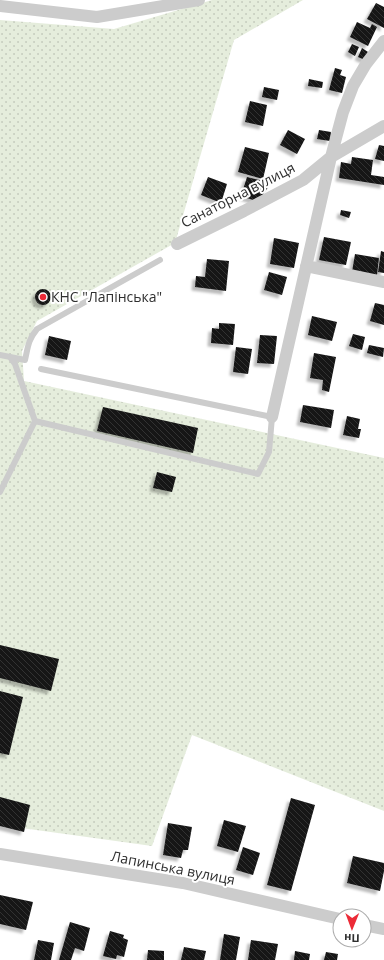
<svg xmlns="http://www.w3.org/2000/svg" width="384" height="960" viewBox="0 0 384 960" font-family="'Open Sans',sans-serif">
  <defs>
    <pattern id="park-dots" width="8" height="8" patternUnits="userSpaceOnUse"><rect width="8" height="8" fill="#e5eddc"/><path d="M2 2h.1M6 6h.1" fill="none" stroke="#c5ccbd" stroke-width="1.8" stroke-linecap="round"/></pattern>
    <pattern id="building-back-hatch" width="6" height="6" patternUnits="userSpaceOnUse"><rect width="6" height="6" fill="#161616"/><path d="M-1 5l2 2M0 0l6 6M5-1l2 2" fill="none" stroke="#303030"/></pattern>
    <filter id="shadow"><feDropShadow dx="-3.5" dy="3.5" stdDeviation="1" flood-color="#0004"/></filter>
  </defs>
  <rect width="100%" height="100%" fill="#fff"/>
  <path fill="url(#park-dots)" d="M 212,0 L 303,0 L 234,40 L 175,243 L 37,321 L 22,351 L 24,381 L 384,458 L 384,811 L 192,735 L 152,846 L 0,825 L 0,20 L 114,29 Z"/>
  <path fill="url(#building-back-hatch)" filter="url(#shadow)" d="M 376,3 L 384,7 L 384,28 L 367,19 Z
    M 357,22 L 370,28 L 372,24 L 377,27 L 368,46 L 350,37 Z
    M 352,44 L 359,47 L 355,56 L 348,52 Z
    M 362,48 L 368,52 L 365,60 L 358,57 Z
    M 335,68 L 342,70 L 340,75 L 346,77 L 342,93 L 329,90 Z
    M 309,79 L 323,82 L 322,88 L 308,86 Z
    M 264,87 L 279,90 L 277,100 L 262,97 Z
    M 250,101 L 267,105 L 263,126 L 245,122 Z
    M 288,130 L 305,139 L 297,154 L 280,145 Z
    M 319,130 L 331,132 L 330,141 L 317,139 Z
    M 379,145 L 384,146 L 384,161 L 375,159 Z
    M 245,147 L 269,153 L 263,179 L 238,172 Z
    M 352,157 L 373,160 L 371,175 L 384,177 L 384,185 L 339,178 L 341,162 L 351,164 Z
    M 208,177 L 227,184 L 221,203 L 201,195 Z
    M 247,177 L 271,183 L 259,200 L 253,200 L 241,196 Z
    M 341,210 L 351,212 L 349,218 L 340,215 Z
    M 324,237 L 351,242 L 346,265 L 319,260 Z
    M 274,238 L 299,243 L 294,268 L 270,264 Z
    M 381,251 L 384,252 L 384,273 L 378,272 Z
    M 355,254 L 379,258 L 377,275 L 352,272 Z
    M 207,259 L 229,261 L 226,291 L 195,287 L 196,276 L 205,277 Z
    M 269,272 L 287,277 L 282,295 L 264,290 Z
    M35 297a8 8 0 1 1 16 0a8 8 0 1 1-16 0Z
    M 375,303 L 384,305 L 384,325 L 370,321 Z
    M 312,316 L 337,322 L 332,341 L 308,335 Z
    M 219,323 L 235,324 L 233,345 L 211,343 L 212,328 L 219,329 Z
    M 353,334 L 365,337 L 362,350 L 349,346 Z
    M 260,335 L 277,336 L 274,364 L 257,363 Z
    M 49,336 L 71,341 L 67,360 L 45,355 Z
    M 369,345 L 384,348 L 383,357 L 367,353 Z
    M 236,347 L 252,349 L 248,374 L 233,372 Z
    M 314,353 L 336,357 L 329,392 L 322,390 L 323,380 L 310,378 Z
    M 303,405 L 334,410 L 331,428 L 300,422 Z
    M 103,407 L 198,428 L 193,453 L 97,431 Z
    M 347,416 L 360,419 L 358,429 L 361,429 L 359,438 L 343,435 Z
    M 157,472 L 176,477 L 172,492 L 153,488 Z
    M 0,645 L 59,659 L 51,691 L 0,678 Z
    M 0,691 L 23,697 L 9,755 L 0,753 Z
    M 0,797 L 30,805 L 24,832 L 0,826 Z
    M 291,798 L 315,805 L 291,891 L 267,885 Z
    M 224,820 L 246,826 L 238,852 L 217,846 Z
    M 168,823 L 192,827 L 188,850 L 183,850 L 181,858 L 163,855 Z
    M 243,847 L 260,853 L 253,875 L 236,870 Z
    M 353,856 L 384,863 L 384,871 L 380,891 L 347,883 Z
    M 0,895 L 33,902 L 26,930 L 0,924 Z
    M 70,922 L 90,928 L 84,951 L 75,948 L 71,960 L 59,960 Z
    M 110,931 L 124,935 L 123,938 L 128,940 L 124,957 L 117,955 L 116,959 L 103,956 Z
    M 224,934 L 240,937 L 236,960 L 220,960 Z
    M 38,940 L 54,943 L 51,960 L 34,960 Z
    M 251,940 L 278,944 L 275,960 L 248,960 Z
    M 184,947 L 206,951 L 204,960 L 181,960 Z
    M 148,950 L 164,951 L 164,960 L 147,960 Z
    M 295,951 L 310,954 L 309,960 L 294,960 Z
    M 326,952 L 338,954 L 337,960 L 324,960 Z"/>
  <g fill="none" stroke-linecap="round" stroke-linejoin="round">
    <path stroke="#ccc" stroke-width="6" d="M 0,355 L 25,360 C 28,347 28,340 37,329 L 160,260
      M 10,357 L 15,364 L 35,421 L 258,474 L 269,452 L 272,417 L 41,369
      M 0,492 L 35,421"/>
    <path stroke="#ccc" stroke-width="12" d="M 0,6 L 97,17 L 199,0
      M 177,244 L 244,211 L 303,180 L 331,157 L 384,126
      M 306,266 L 384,282
      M 272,417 L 331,157 L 343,112 L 353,86 L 366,64 L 384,41
      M 0,854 L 183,883 L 340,919
      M 364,925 L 384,929"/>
  </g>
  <circle fill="#ec2b37" stroke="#fff" stroke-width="1.5" cx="43" cy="297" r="4"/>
  <g text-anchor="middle" stroke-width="4" stroke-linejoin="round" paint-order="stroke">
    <g font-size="14" fill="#2f2f2f" stroke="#fff">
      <text transform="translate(238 195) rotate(-27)" y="5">Санаторна вулиця</text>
      <text transform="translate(173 868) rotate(11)" y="5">Лапинська вулиця</text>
    </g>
    <g font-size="14" fill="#2f2f2f" stroke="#fff" text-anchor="start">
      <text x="51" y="302">КНС "Лапінська"</text>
    </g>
  </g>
  <g transform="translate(352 928) rotate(181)"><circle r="19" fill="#ffffff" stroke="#acacac"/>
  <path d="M0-3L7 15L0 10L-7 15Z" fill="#ec2b37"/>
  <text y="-6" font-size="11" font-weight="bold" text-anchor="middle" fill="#2f2f2f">Пн</text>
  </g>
</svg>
